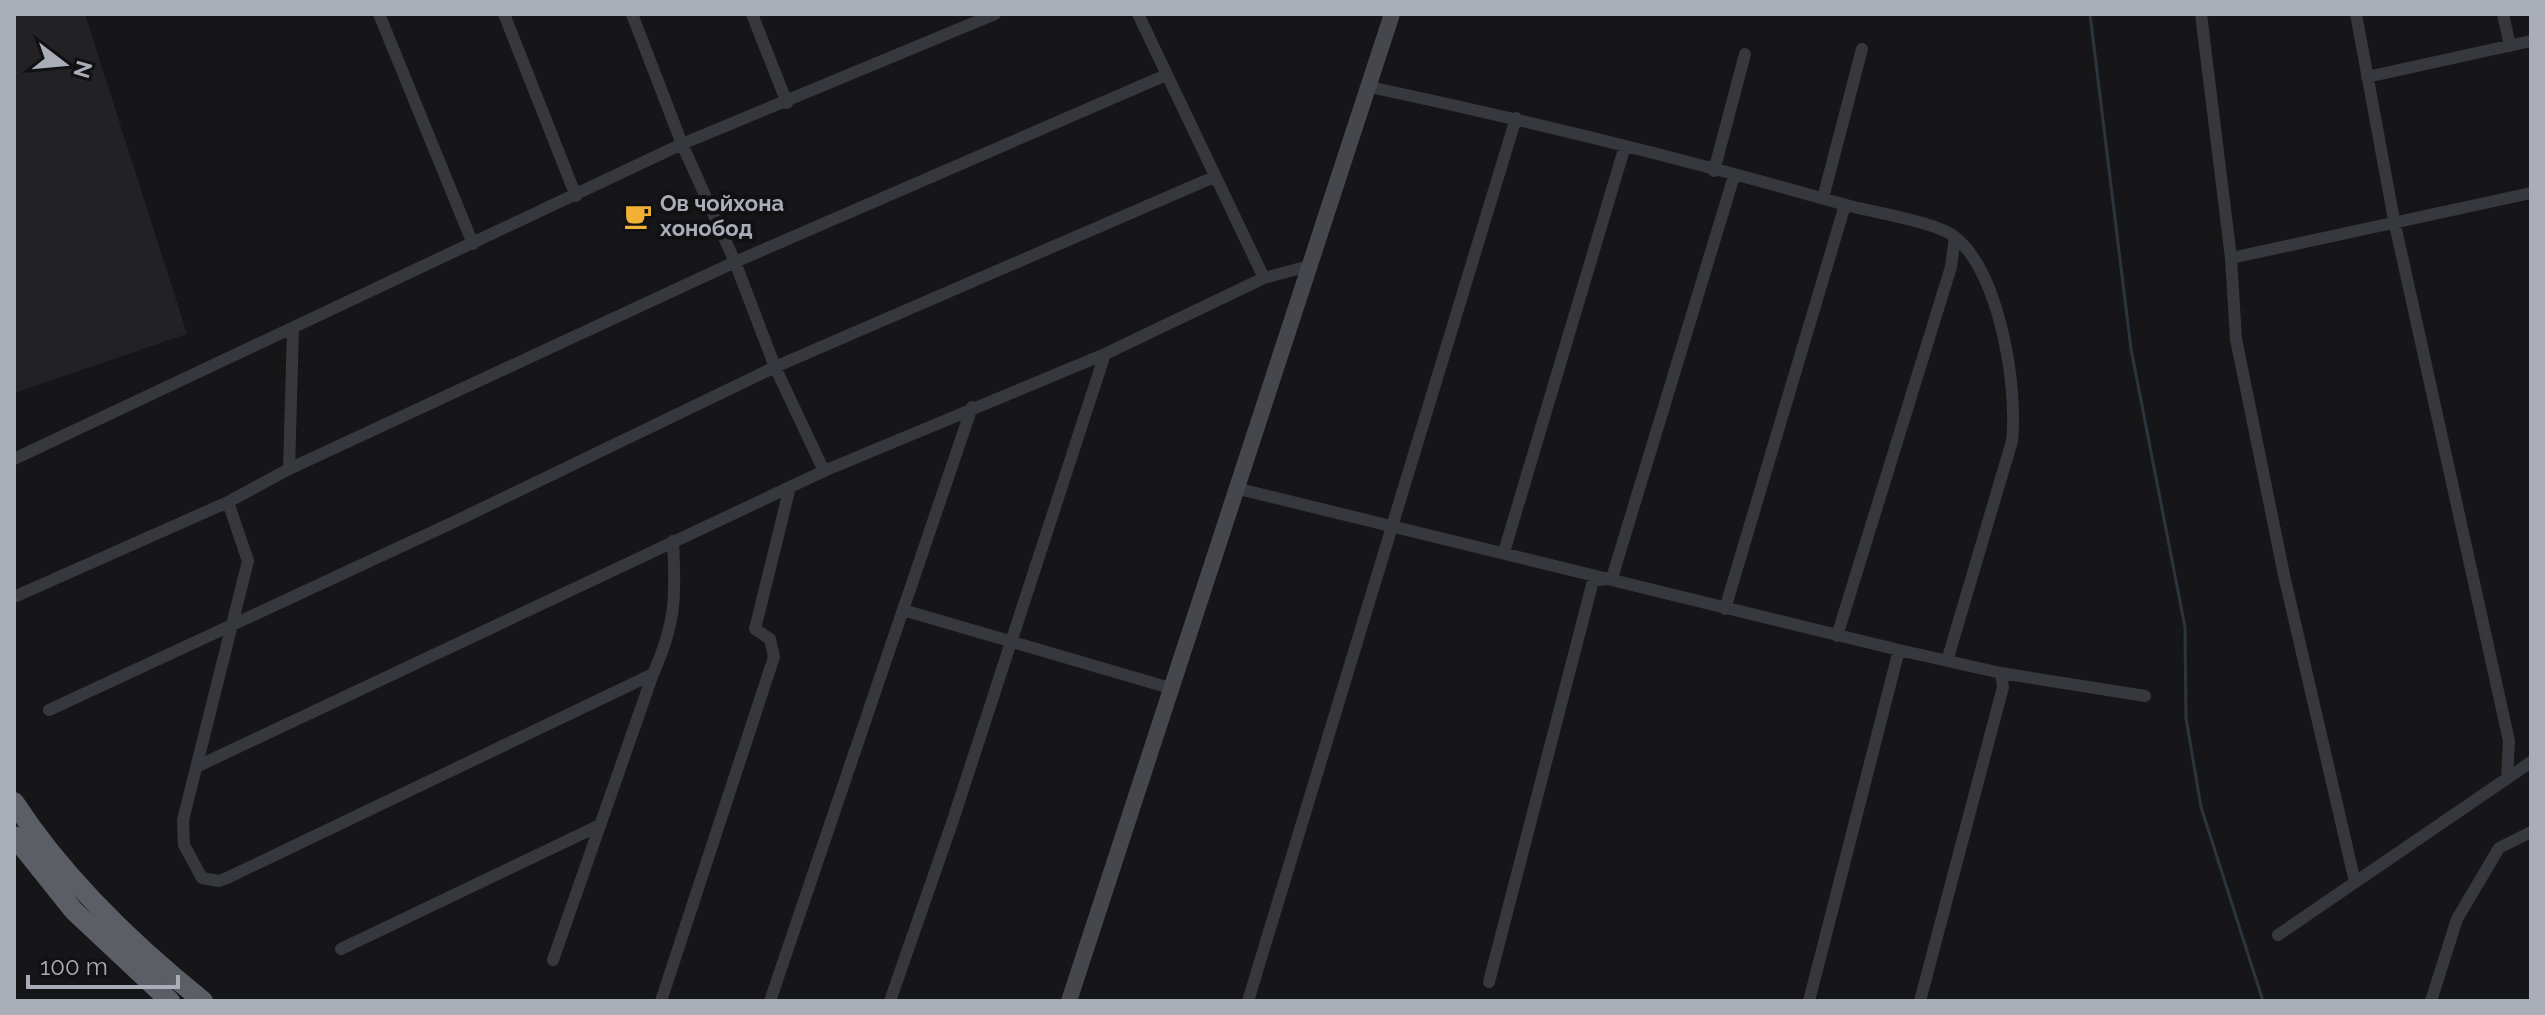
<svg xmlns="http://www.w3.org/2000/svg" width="2545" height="1015" viewBox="0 0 2545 1015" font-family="Raleway,sans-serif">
  <rect width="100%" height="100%" fill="#161618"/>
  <path fill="#222225" d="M 14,14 L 85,14 L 187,334 L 14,393 Z"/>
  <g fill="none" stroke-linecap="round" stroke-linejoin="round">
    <path stroke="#2c353c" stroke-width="3" d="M 2090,14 L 2131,349 L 2185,627 L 2186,718 L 2201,807 L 2263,1001"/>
    <path stroke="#37383d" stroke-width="12" d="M 379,14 L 473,244
      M 504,14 L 576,196
      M 632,14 L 682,144 L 735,262 L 775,367 L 824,471
      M 752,14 L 787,103
      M 1138,14 L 1264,278 L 1309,266
      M 2201,14 L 2231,258 L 2236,339 L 2284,575 L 2355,882
      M 2356,14 L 2394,220 L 2509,741 L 2507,777
      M 2503,14 L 2510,46
      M 2367,77 L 2531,41
      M 1370,87 C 1530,121 1689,160 1846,205 C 1872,212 1936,222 1955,237 C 2000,273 2018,388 2012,441 L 1947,661
      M 1714,171 L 1745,54
      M 1823,198 L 1862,49
      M 2231,258 L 2531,193
      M 14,459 L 682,144 L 995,14
      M 289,469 L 293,329
      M 1235,488 L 1899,650 L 2001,673 L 2145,696
      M 228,502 L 248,561 L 183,820 L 184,845 L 202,878 L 219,881 L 227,878 L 653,674 C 676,622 676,597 673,541
      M 1504,552 L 1625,146
      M 14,597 L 228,502 L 289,469 L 735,262 L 1166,75
      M 1725,609 L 1845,205
      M 903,610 L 1170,688
      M 1837,636 L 1951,267 L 1955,237
      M 49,710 L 456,521 L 775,367 L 1214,177
      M 196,767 L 824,471 L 1105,354 L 1264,278
      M 2278,935 L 2531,762
      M 341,949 L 600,825
      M 553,960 L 653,674
      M 1489,982 L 1593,581 L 1612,578 L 1734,176
      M 661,1001 L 774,657 L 770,639 L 755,629 L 790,487
      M 770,1001 L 972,407
      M 890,1001 L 952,823 L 1105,354
      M 1248,1001 L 1516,118
      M 1809,1001 L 1899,650
      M 1920,1001 L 2003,687 L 2001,673
      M 2431,1001 L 2457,919 L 2499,848 L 2531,832"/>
    <path stroke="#45474d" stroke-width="16" d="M 1069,1001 L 1392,14"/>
    <path stroke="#5b5e65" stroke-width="20" d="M 14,802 C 64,879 132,944 203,1001
      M 14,836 L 74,911 L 170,1001"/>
  </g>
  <defs>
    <g id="cafe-bare" transform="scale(2.16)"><path d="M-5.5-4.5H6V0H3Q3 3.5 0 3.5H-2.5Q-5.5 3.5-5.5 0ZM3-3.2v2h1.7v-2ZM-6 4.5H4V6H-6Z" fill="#f2b134" stroke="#111113" stroke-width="2.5" paint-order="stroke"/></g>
  </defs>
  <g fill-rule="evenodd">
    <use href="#cafe-bare" x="638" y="216"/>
  </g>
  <g text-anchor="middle" stroke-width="8" stroke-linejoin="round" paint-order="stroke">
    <g font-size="22" font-weight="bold" fill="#a8adb8" stroke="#111113" text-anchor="start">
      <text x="660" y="211">Ов чойхона<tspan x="660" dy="25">хонобод</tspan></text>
    </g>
  </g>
  <rect width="2545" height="1015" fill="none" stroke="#a8adb8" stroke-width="32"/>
  <g transform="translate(64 64) rotate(106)" stroke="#111113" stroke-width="6" paint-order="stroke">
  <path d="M0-6L14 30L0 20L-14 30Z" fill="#a8adb8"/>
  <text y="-12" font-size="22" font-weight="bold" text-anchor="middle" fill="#a8adb8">N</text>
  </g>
  <path d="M28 975v12h150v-12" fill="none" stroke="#a8adb8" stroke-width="4"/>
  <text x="40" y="975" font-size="24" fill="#a8adb8" stroke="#111113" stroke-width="6" paint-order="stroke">100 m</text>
</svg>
